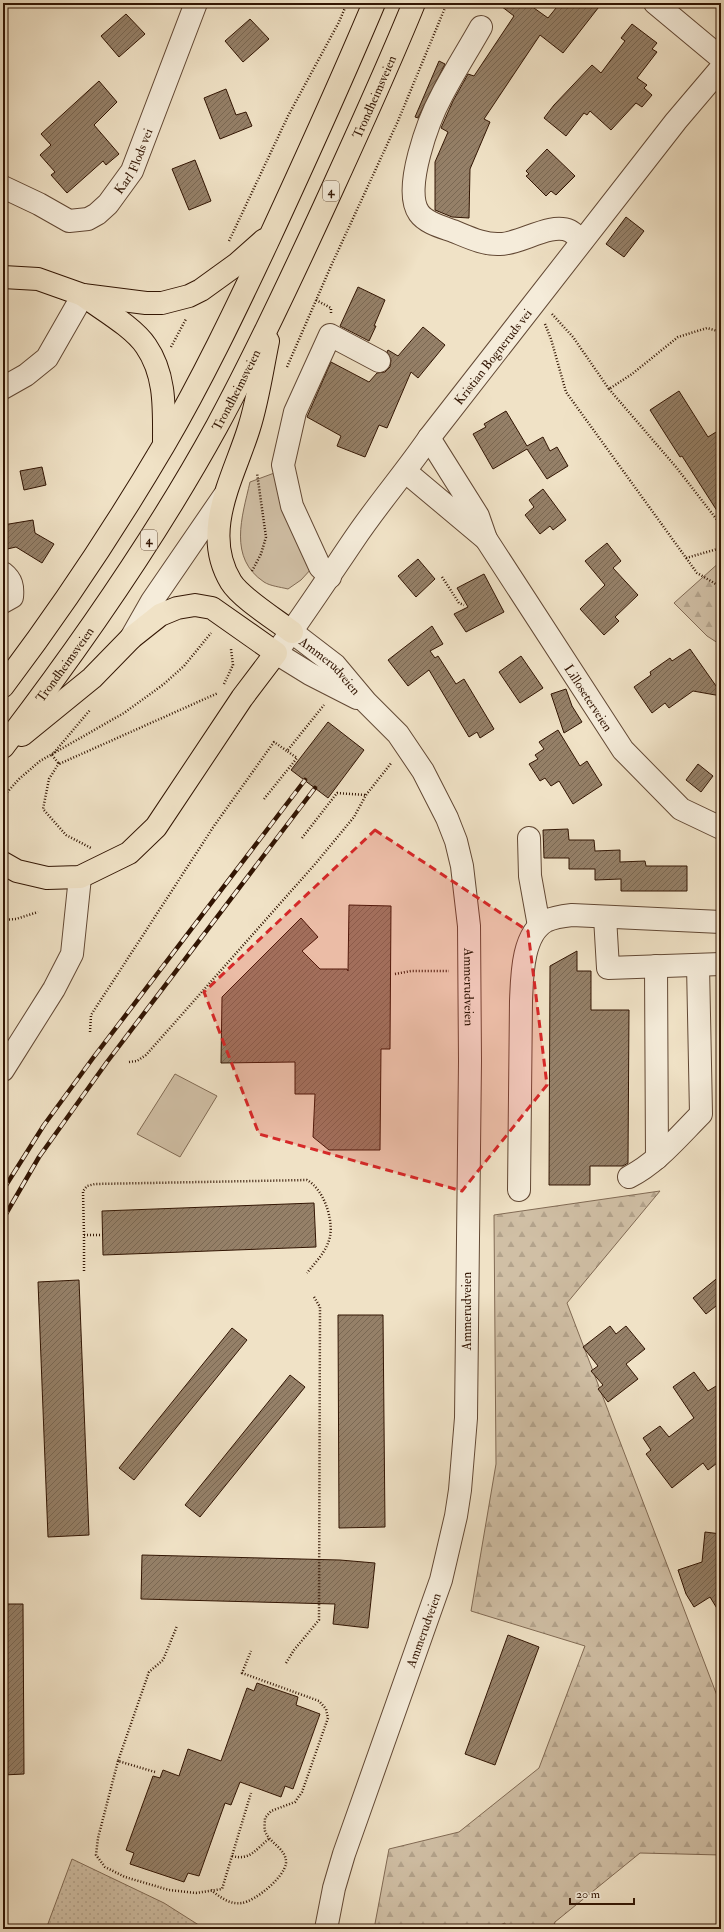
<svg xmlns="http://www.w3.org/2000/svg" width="724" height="1932" viewBox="0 0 724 1932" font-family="'IM FELL Double Pica',serif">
  <defs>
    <pattern id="forest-firs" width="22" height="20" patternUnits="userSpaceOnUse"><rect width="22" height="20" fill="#d0bfa5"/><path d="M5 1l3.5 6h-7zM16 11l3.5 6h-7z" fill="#b3a38c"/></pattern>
    <pattern id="park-dots" width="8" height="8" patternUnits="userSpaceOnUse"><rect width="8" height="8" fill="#d0bfa5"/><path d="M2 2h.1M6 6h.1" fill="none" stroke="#b3a38c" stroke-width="1.8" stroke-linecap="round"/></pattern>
    <pattern id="building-hatch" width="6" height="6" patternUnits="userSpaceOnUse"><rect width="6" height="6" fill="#958068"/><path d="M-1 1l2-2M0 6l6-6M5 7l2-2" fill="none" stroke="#7a6853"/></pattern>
  </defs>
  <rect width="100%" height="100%" fill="#f0e2c6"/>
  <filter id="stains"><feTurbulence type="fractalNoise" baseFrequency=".005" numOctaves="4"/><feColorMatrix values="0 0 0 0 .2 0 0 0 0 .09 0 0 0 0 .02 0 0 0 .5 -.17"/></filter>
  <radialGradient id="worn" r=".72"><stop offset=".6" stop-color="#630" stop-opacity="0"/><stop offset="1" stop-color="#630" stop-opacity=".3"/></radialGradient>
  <path fill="#d0bfa5" stroke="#816a54" d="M 277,472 L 312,568 L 301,580 L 288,589 C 280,587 270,586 264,582 C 228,558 242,517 250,482 Z
    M 175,1074 L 217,1096 L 180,1157 L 137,1134 Z"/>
  <path fill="url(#forest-firs)" stroke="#816a54" d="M 721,561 L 721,645 L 707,636 L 674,603 Z
    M 660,1191 L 567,1303 L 721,1706 L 721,1855 L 640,1853 L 555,1922 L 553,1929 L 505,1929 L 505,1923 L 490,1929 L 374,1929 L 389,1849 L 459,1832 L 539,1768 L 585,1646 L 471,1611 L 496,1464 L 494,1215 Z"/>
  <path fill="url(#park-dots)" stroke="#816a54" d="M 72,1859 L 164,1903 L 205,1929 L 46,1929 Z"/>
  <path fill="url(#building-hatch)" stroke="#321503" d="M 497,3 L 527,3 L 548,18 L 560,3 L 602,3 L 563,53 L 540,35 L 484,119 L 490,122 L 470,169 L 469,218 L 452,217 L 435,210 L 435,162 L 448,132 L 441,128 L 453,101 L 468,74 L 474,76 L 514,16 Z
    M 126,14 L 145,34 L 119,57 L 101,36 Z
    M 250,19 L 269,39 L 243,62 L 225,41 Z
    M 632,24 L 657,43 L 652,49 L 657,52 L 637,78 L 647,85 L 644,88 L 652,95 L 642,107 L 636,103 L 611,130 L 590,111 L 587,115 L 584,113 L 566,136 L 544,118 L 554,105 L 592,65 L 601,73 L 625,41 L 621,38 Z
    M 439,61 L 445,64 L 418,118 L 415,117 Z
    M 99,81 L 117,102 L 94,125 L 119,154 L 106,165 L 103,161 L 67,193 L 51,175 L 55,172 L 40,155 L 51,145 L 41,134 Z
    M 226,89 L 236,115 L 246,112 L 252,126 L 220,139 L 204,98 Z
    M 547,149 L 575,176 L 556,195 L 551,191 L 546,196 L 526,176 L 529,174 L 526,171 Z
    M 195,160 L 211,201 L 189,210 L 172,169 Z
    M 626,217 L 644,231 L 624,257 L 606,244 Z
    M 358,287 L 385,300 L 374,326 L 376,326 L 369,341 L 340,326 Z
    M 423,327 L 445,345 L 418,378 L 411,372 L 387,428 L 379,425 L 365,457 L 337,446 L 341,436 L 307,417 L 331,362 L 369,382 L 377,373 L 385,372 L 390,367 L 391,360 L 387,352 L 388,350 L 398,356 Z
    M 679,391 L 708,437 L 721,429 L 721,517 L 682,456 L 680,457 L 650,410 Z
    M 506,411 L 527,446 L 543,437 L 550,451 L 557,447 L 568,466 L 547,479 L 527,449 L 493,469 L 473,434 L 486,427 L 484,424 Z
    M 42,467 L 46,485 L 24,490 L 20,471 Z
    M 543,489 L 566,520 L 553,530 L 550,526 L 540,534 L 525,515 L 534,507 L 529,500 Z
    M 33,520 L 35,533 L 54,544 L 42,563 L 16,547 L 3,550 L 3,525 Z
    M 607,543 L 621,561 L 613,568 L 638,595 L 615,617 L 619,621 L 604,635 L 580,609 L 605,585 L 585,561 Z
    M 418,559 L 435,579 L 416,597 L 398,576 Z
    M 484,574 L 504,612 L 466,632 L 454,614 L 468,607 L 457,588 Z
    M 432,626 L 443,644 L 430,651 L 435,658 L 438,656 L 456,684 L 464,679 L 494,729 L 480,738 L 477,732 L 469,737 L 429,670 L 408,686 L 388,660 Z
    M 690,649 L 721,693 L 721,696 L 693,691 L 669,708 L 665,703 L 652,713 L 634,687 L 651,675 L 650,672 L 670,658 L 672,661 Z
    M 521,656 L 543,688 L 520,703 L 499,672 Z
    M 566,689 L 572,706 L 582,722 L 564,733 L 551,694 Z
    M 328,722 L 364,750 L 328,798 L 291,770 Z
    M 558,730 L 580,766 L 587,761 L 602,785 L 573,804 L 559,781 L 551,786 L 545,778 L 540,781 L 529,764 L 538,759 L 535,755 L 544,749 L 539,742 Z
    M 698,764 L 713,776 L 701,792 L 686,780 Z
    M 568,829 L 569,840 L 594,840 L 595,851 L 620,850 L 620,862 L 645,861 L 646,866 L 687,866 L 687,891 L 621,891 L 621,879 L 595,880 L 595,869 L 569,869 L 569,858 L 544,858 L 543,830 Z
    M 349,905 L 391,906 L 390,1049 L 381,1049 L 380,1150 L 329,1150 L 313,1137 L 315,1094 L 295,1094 L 295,1062 L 221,1063 L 222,997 L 301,918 L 318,937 L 302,951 L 320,969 L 347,969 L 348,971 Z
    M 577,951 L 577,971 L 591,971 L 591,1010 L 629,1010 L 628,1163 L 623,1166 L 590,1166 L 590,1185 L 549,1185 L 550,966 Z
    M 314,1203 L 316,1247 L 103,1255 L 102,1211 Z
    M 721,1275 L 721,1302 L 706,1314 L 693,1298 Z
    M 79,1280 L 89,1535 L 48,1537 L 38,1282 Z
    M 338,1315 L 383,1315 L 385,1527 L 339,1528 Z
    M 610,1326 L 616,1334 L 626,1326 L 645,1349 L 626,1364 L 638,1379 L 608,1402 L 598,1389 L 603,1385 L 591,1371 L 598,1366 L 583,1347 Z
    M 232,1328 L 247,1340 L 134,1480 L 119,1468 Z
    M 694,1372 L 708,1391 L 721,1383 L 721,1460 L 708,1470 L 703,1463 L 672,1488 L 646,1454 L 651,1450 L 643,1438 L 660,1426 L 669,1437 L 694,1418 L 673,1387 Z
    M 290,1375 L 305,1387 L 200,1517 L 185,1505 Z
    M 705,1532 L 721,1534 L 721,1615 L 710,1597 L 694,1607 L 686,1594 L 678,1570 L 702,1562 Z
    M 142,1555 L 340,1560 L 375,1563 L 368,1628 L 333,1624 L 335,1604 L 141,1599 Z
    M 3,1604 L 23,1604 L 24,1774 L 3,1775 Z
    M 508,1635 L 539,1647 L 495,1765 L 465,1754 Z
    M 257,1683 L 298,1697 L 296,1705 L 320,1714 L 293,1789 L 285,1786 L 281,1797 L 240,1782 L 231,1805 L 225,1803 L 199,1876 L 188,1873 L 184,1882 L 130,1864 L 134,1853 L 126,1850 L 153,1776 L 160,1778 L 163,1770 L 179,1776 L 188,1749 L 221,1761 L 247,1688 L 254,1691 Z"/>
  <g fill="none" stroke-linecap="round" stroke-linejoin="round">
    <g stroke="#624834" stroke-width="24">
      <g id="minor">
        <path d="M 655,3 L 721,58"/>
        <path d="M 481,27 C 468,50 454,72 442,95 C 429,119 402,190 419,213 C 426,223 442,227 453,231 C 468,237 484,245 500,244 C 521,244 550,222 570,231 C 574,233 578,238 582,241"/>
        <path id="s1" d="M 3,187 L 39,204 L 69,221 L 88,219 L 97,214 L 108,204 L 132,171 L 196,3"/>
        <path d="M 3,388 L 26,375 L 47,358 L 83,295"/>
        <path d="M 406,472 L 486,539 L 478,516 L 429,438"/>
        <path id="s2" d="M 486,539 L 623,750 L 681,809 L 721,828"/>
        <path d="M 3,573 C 12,580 13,587 12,597 L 3,602"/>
        <path d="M 330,577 L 320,567 L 292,506 L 283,465 L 295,412 L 330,335 L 379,361"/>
        <path id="s3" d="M 292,632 L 335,665 L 366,702 L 398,734 L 423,771 L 447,818 L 456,841 L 462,866 L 469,926 L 470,1061 L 466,1418 L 460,1490 L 456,1516 L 441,1580 L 344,1854 L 334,1888 L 326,1929"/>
        <path d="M 131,638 L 152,601 L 224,496"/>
        <path id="s4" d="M 357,698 L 310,674 L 276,653 C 303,616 328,578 353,541 C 377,505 405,473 429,438 L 676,121 L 721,68"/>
        <path d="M 529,838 L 530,876 L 539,926"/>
        <path d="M 605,917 L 608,968 L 721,964"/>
        <path d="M 656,966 L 657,1158"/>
        <path d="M 3,1070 L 54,989 L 72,954 L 80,877"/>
        <path d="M 629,1177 C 657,1163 679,1136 701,1114 L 698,965"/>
        <path d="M 519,1190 L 521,1001 C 522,977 522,934 546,921 C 554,917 563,916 572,915 L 721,922"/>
      </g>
    </g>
    <g stroke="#321503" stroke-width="24">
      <g id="highway">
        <path d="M 3,277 L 38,279 L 83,295 L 146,303 L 162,303 L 189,296 L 201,290 L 237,264 L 264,240"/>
        <path d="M 84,296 C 103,310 133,327 146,346 C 166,375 164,409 164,442"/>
        <path d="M 268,341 C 262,370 258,400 249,428 C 234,477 200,531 231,582 C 241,598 275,619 292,632"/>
        <path d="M 3,686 C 62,608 115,528 164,445 C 202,380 235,311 267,243 C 304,163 340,84 374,3"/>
        <path id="s5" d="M 3,747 C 81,645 155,539 217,426 C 256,354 290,281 324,207 C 355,139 386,72 414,3"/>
        <path d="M 3,863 L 17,871 L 47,878 L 80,877 L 129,853 L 156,827 L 242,698 L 276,653 L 212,608 L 195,605 L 177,608 L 160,615 L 131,638 L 92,678 L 22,735"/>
      </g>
    </g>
    <path stroke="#321503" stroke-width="2.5" stroke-dasharray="1 2" stroke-linecap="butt" d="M 229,241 L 288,116 L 339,22 L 347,3
      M 316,300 L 331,308 L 331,315
      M 552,314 L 573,337 L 609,389 L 632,374 L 678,337 L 707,328 L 721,332
      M 545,324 L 551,339 L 566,392 L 697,573 L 721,587
      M 171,347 L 186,319
      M 287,367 L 331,266 L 398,121 L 447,3
      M 609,389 L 676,467 L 721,525
      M 686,558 L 721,548
      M 252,571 L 261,554 L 266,537 L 257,473
      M 442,577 L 459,603 L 464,605
      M 224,684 L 233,665 L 231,649
      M 52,755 L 90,710
      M 52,755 L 59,764 L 218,693
      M 59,763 L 49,779 L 43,809 L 66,835 L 91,848
      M 3,797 L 19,779 L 40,761 L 124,713 L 164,684 L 184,666 L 211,633
      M 264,799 L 297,758 L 287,751
      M 302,838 L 337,793 L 365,795
      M 3,920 L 16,919 L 38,912
      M 395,974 L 411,971 L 449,971
      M 90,1032 L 91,1015 L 214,826 L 274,742 L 287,751 L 324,705
      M 129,1062 L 137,1061 L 146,1055 L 316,863 L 354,817 L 366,795 L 392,762
      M 84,1235 L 83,1191 L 87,1186 L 95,1184 L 307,1180 C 325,1190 336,1225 328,1243 C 324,1254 314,1264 307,1273
      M 84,1271 L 84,1235 L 103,1235
      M 286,1663 L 294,1650 L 319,1620 L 320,1307 L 314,1297
      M 118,1761 L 98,1838 L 96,1855 L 105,1867 L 125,1877 L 169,1890 L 196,1893 L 222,1889 L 251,1793
      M 155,1772 L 118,1761 L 149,1672 L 163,1660 L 177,1626
      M 232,1856 C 250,1861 256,1849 270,1838
      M 211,1890 C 220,1897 230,1905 242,1903 C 255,1901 284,1878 286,1863 C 287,1849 269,1843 265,1831 C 264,1827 265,1822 265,1818 L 271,1811 L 295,1802 L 302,1792 L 328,1718 L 326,1709 L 319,1701 L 242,1673 L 251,1651"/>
    <use href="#minor" stroke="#f5ecda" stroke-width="22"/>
    <use href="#highway" stroke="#f0e2c6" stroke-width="22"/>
    <g stroke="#321503" stroke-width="4.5">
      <path id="rail" d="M 3,1190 L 44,1125 L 93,1058 L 305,780
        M 3,1219 L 39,1157 L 107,1062 L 315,788"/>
    </g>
    <use href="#rail" stroke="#f5ecda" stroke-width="3" stroke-dasharray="9" stroke-linecap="butt"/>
  </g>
  <path fill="#d62828" fill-opacity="0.2" stroke="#d62828" stroke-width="3" stroke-dasharray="8 5" stroke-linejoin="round" d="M 375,830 L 528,931 L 547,1085 L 462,1191 L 259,1134 L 204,992 Z"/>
  <g text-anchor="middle" stroke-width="3.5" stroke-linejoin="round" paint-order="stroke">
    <g fill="#f5ecda" stroke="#6c5644" stroke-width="1">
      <rect x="323" y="181" width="16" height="20" rx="3"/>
      <rect x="141" y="530" width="16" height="20" rx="3"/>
    </g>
    <g font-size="12" font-weight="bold" fill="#321503">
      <text x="331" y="195">4</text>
      <text x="149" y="544">4</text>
    </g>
    <g font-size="13" fill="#321503" stroke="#f5ecda">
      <text dy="5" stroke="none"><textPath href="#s5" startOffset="751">Trondheimsveien</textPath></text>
      <text dy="5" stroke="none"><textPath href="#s1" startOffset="169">Karl Flods vei</textPath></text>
      <text dy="5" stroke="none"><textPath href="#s4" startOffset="460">Kristian Bogneruds vei</textPath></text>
      <text dy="5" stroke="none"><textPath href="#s5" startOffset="427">Trondheimsveien</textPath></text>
      <text dy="5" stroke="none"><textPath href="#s5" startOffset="103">Trondheimsveien</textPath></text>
      <text dy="5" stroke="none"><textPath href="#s3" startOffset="51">Ammerudveien</textPath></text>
      <text dy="5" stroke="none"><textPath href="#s2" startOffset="189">Lilloseterveien</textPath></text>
      <text dy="5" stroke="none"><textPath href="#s3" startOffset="417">Ammerudveien</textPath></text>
      <text transform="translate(466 1311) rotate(-90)" y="5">Ammerudveien</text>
      <text transform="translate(423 1630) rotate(-70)" y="5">Ammerudveien</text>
    </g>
  </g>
  <rect width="724" height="1932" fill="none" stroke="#f0e2c6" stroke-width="16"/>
  <rect x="4" y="4" width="716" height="1924" fill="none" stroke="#321503" stroke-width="2"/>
  <rect x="8" y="8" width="708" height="1916" fill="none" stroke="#321503"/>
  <path d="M570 1898v6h64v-6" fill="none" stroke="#321503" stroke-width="2"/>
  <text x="576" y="1898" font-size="12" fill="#321503" stroke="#f5ecda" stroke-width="3" paint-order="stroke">20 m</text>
  <rect width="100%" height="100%" filter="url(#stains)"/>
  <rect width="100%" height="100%" fill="url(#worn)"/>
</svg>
